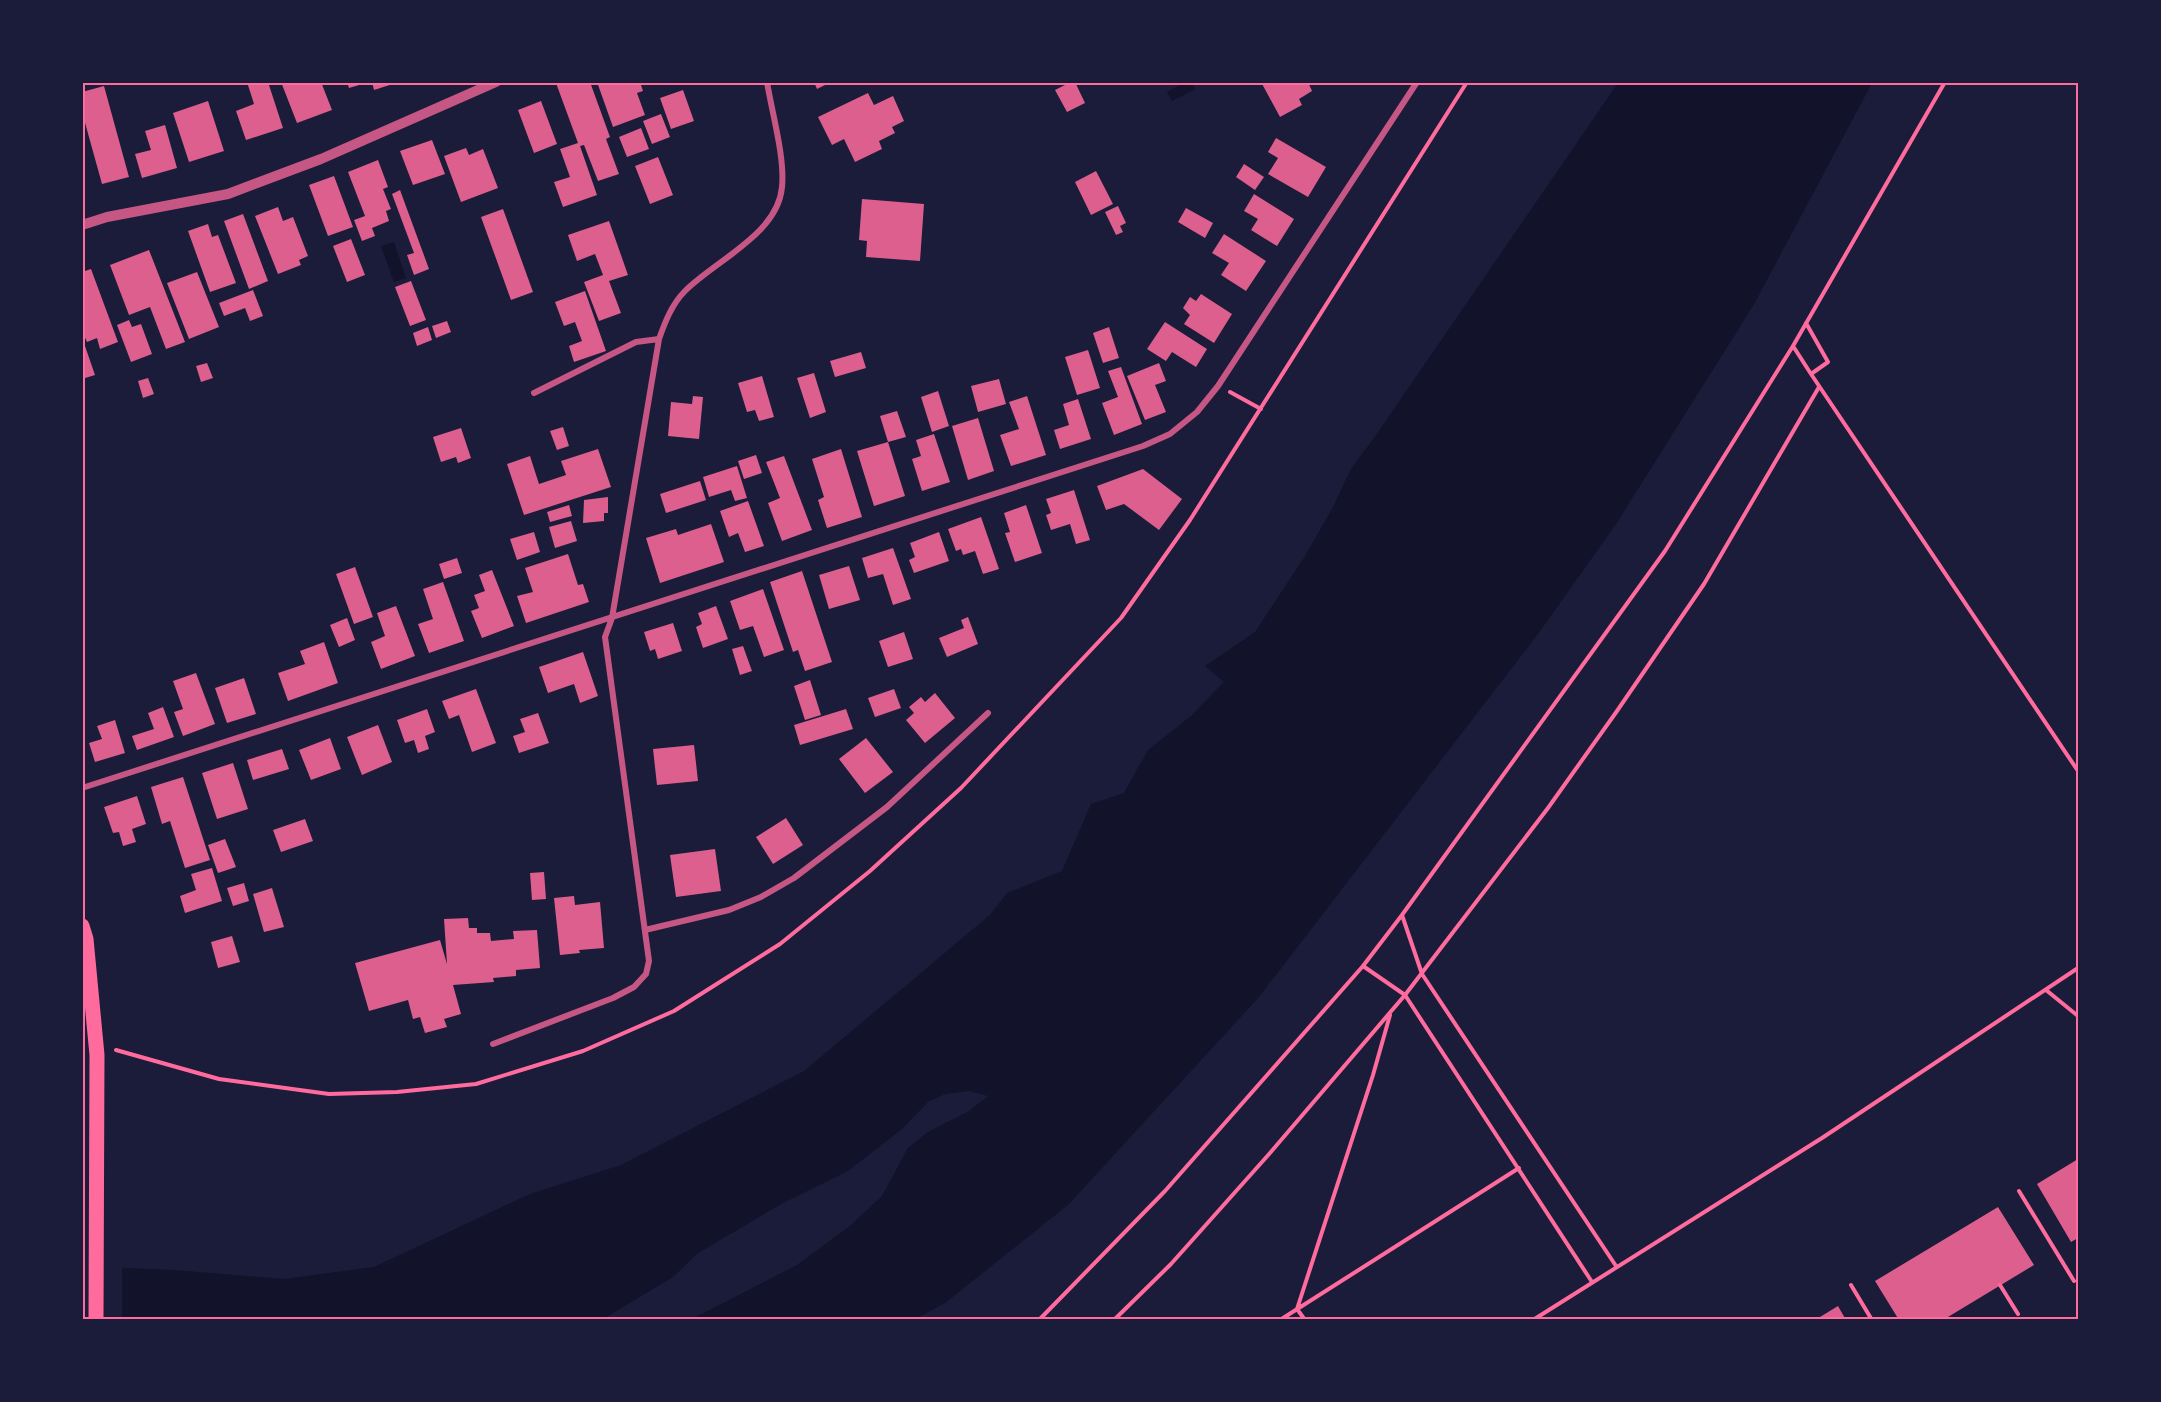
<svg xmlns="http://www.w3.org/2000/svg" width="2161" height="1402" viewBox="0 0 2161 1402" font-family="Raleway,sans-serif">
  <rect width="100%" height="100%" fill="#1b1b3a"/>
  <path fill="#12122b" d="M 1185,82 L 1192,83 L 1195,89 L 1172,101 L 1167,92 Z
    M 1618,83 L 1872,83 L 1753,306 L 1616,524 L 1538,634 L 1259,997 L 1068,1205 L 945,1303 L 915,1319 L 692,1319 L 797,1265 L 851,1225 L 882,1196 L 908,1148 L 928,1132 L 969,1111 L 988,1096 L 969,1091 L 945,1094 L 928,1102 L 902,1129 L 848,1171 L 783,1203 L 698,1253 L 673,1277 L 603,1319 L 83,1320 L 83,1266 L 173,1270 L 284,1279 L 374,1267 L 530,1194 L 621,1165 L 804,1071 L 990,915 L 1007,893 L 1062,871 L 1091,804 L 1124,793 L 1148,750 L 1191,716 L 1224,682 L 1205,666 L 1255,632 L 1305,556 L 1332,509 L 1351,469 L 1376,435 Z
    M 394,242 L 406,278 L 394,282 L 381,246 Z"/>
  <path fill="#1b1b3a" d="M 82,1263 L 122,1265 L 122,1320 L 83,1319 Z"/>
  <path fill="#dd5f8e" d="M 247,82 L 268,82 L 283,128 L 246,140 L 236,111 L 254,104 Z
    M 281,82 L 321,82 L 332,110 L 297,123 Z
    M 347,82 L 365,82 L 366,83 L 349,88 Z
    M 372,82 L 396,82 L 396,83 L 374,90 Z
    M 558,82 L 590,82 L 610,137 L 606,139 L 619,174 L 598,181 L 584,145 L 580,146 L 597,195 L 563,207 L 554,182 L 570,177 L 560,149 L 578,143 L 556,83 Z
    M 597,82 L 640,82 L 643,91 L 637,93 L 645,115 L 613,127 Z
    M 814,82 L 831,82 L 817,89 Z
    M 1071,82 L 1075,82 L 1085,103 L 1067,112 L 1055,90 Z
    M 1261,82 L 1308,82 L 1312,91 L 1299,99 L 1302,105 L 1280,117 Z
    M 104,86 L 129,177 L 102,184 L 84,119 L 82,120 L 82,92 Z
    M 683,90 L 694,121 L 671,129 L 660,98 Z
    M 868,93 L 874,105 L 893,96 L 904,121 L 892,127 L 895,133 L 879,141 L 882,149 L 855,162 L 844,139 L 832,145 L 818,117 Z
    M 208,101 L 224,151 L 189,162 L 173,113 Z
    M 541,101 L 557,144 L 534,153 L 518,110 Z
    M 661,114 L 670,137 L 652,144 L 643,121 Z
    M 165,125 L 177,168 L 142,178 L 135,154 L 151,150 L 145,131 Z
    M 641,128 L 649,149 L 627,157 L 619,137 Z
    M 1276,138 L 1326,167 L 1308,197 L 1268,174 L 1278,158 L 1268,152 Z
    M 432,140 L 445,174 L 413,185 L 400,151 Z
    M 466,148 L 469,155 L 483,149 L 498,188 L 461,202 L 444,156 Z
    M 658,157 L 673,195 L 650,204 L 635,166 Z
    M 378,160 L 388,187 L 383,189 L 391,209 L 386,211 L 389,221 L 372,228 L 375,236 L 362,241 L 354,220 L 365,216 L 348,172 Z
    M 1244,164 L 1264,177 L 1255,190 L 1236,177 Z
    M 1096,171 L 1113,204 L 1091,215 L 1075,182 Z
    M 334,176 L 353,227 L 328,236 L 309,185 Z
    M 400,190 L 429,269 L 414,275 L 407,255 L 414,253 L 392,194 Z
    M 1254,194 L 1294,219 L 1277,246 L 1251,230 L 1258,219 L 1244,211 Z
    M 862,199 L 924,204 L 920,261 L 866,257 L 867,241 L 859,240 Z
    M 1118,206 L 1126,223 L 1120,226 L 1123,232 L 1116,235 L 1105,212 Z
    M 278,207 L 283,221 L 293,217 L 308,256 L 299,260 L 301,265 L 278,274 L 255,216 Z
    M 1186,208 L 1213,223 L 1205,238 L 1178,222 Z
    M 503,209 L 533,292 L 511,300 L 481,217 Z
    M 243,214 L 268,281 L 249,289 L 224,221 Z
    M 609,221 L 628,275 L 609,281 L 621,313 L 599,321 L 584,282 L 603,275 L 595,254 L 577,261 L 568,235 Z
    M 208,224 L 212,237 L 218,235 L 236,283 L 210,292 L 188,231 Z
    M 1224,234 L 1266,261 L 1246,291 L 1221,275 L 1229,263 L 1212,253 Z
    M 351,239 L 365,275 L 347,282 L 333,246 Z
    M 149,250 L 185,342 L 166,349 L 150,307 L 129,315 L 110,265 Z
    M 91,269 L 118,342 L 100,349 L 97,338 L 87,342 L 82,331 L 82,272 Z
    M 197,272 L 219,327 L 189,339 L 167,283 Z
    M 411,281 L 426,320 L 410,326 L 395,287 Z
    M 253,290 L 263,316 L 250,321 L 245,308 L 224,316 L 219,303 Z
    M 585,291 L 606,351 L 574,362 L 569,346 L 582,341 L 575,322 L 564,326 L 555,302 Z
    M 1201,294 L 1232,314 L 1214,343 L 1184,324 L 1190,315 L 1183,308 L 1190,297 L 1196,301 Z
    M 129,320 L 132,327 L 141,324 L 152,354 L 131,362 L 117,325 Z
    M 447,321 L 451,332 L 436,338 L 432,326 Z
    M 1165,322 L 1207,349 L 1196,367 L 1172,352 L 1166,361 L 1147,349 Z
    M 428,327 L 432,340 L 417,346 L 413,333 Z
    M 1109,327 L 1119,358 L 1103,363 L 1093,333 Z
    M 82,346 L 85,346 L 95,375 L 82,379 Z
    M 1088,350 L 1100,388 L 1077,395 L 1065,357 Z
    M 861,352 L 866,368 L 835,377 L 830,361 Z
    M 207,363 L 213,378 L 201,382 L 196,366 Z
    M 1159,363 L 1166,381 L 1155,385 L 1166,412 L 1145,420 L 1127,376 Z
    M 1121,367 L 1142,424 L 1114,435 L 1102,403 L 1118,397 L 1108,371 Z
    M 814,373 L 826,412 L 810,418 L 797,378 Z
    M 762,376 L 774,417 L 759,421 L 755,410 L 747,412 L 738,383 Z
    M 148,378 L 154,394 L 143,398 L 138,381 Z
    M 999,379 L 1006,404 L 978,412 L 971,386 Z
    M 938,391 L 949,426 L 932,432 L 921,397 Z
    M 693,396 L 703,397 L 699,439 L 668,436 L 671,402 L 692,404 Z
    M 1027,396 L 1046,455 L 1011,466 L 1000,435 L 1019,429 L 1009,402 Z
    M 1078,399 L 1091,439 L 1060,449 L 1054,430 L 1069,425 L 1063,404 Z
    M 897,411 L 906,437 L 888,442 L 880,416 Z
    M 978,418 L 994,471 L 968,480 L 952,426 Z
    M 563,427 L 569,446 L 557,450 L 550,431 Z
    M 461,428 L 471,458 L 458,463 L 456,457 L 441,462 L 433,437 Z
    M 934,434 L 950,482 L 922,491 L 912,459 L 921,456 L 916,440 Z
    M 888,442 L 905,496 L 874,506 L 857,451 Z
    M 598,449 L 611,487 L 524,515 L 507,464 L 530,456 L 539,484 L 566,475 L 561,461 Z
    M 841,449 L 862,517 L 827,528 L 818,500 L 824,497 L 812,459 Z
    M 756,455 L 762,473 L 744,479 L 738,461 Z
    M 784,456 L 812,530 L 782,541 L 768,503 L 780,498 L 766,462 Z
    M 737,466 L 747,498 L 735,501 L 731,490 L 709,497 L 703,477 Z
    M 1143,469 L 1182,499 L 1159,530 L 1124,504 L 1106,510 L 1097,486 Z
    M 700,481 L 706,500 L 666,513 L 660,494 Z
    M 1074,490 L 1090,540 L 1076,544 L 1070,524 L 1051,530 L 1046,515 L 1051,513 L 1046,499 Z
    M 608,497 L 608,513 L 604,513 L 604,521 L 583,523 L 584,500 Z
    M 748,501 L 764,546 L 745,552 L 738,533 L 729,537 L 720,511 Z
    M 569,505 L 572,516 L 550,522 L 547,512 Z
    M 1026,505 L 1042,553 L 1015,562 L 1005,533 L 1010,532 L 1004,513 Z
    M 981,517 L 999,569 L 983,574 L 975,551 L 963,555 L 961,549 L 956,551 L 948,529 Z
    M 571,521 L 577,541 L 555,548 L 549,527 Z
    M 711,524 L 724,562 L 660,583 L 646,538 L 676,529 L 678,535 Z
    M 534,532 L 540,552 L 517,560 L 510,539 Z
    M 939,532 L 949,561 L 914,573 L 909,560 L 915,557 L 910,543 Z
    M 893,548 L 911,599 L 893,605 L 883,574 L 868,578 L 862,558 Z
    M 568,554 L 578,585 L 583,584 L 589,602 L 526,623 L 517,596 L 533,592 L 525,568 Z
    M 457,558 L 462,573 L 444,579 L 439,564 Z
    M 849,566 L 860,600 L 829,609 L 819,575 Z
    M 355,567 L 373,617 L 354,624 L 336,574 Z
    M 492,570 L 514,626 L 482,638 L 471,611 L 479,608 L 474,595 L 485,591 L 479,575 Z
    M 802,571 L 832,662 L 805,671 L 798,650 L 793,652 L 770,582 Z
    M 443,582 L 464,641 L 429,653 L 418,624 L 433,619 L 423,589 Z
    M 763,589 L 784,650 L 764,657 L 753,626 L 740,630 L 730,601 Z
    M 396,606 L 415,656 L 381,669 L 371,642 L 385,636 L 377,613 Z
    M 716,606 L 728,639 L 703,648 L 696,627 L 702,624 L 698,613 Z
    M 968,617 L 978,644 L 947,657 L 939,638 L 964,628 L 961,620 Z
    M 347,618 L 355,640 L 339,647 L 330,625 Z
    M 673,623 L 682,651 L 658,659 L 655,649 L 650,651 L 644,632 Z
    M 904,632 L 913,659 L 888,667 L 879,641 Z
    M 324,642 L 338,683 L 288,701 L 278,673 L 305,664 L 300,651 Z
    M 743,646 L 752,671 L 740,675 L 732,649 Z
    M 583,652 L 598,696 L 580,703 L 574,684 L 548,693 L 539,667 Z
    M 196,673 L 215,724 L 183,736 L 174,712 L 183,709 L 173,681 Z
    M 244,678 L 256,714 L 227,723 L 215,688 Z
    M 810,680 L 821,715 L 805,720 L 794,686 Z
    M 476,689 L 496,743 L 472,752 L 459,715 L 449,719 L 442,701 Z
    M 894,689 L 901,708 L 875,717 L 868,698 Z
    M 935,693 L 955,718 L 925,743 L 906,720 L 914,713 L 909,707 L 921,697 L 925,702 Z
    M 163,707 L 174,737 L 137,750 L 132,736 L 154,729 L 148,713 Z
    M 427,709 L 435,732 L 425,736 L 429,749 L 418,753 L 414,740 L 405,743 L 397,720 Z
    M 846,709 L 853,729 L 800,745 L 794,725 Z
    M 538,713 L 549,743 L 519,753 L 513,736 L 525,732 L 520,719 Z
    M 115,720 L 125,753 L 95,762 L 89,743 L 102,739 L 97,726 Z
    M 378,725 L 392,762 L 362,775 L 347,737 Z
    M 330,738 L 341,769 L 311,780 L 299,750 Z
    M 866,738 L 893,772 L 865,793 L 839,759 Z
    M 694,745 L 698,781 L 657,785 L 653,749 Z
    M 282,749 L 289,769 L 253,780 L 247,760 Z
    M 233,763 L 248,809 L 217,819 L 202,773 Z
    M 183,777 L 210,860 L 185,868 L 170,821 L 162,824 L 151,787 Z
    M 137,796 L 146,824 L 132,829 L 136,842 L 123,846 L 119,832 L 113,833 L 104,807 Z
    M 786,818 L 803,845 L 773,864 L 756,837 Z
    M 305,819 L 313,841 L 281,852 L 273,830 Z
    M 225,839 L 236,867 L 218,873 L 208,845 Z
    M 715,849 L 721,891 L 676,897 L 670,855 Z
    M 212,868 L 222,901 L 185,913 L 180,896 L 196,890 L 191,874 Z
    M 544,872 L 546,899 L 532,900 L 530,873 Z
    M 244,883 L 249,901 L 233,906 L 227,888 Z
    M 272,888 L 284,927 L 264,932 L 253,894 Z
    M 574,896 L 575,905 L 600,902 L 604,948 L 579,950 L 580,953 L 560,955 L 554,898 Z
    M 468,918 L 469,928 L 477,928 L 477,933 L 490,933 L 491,941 L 514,939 L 513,931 L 537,930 L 540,968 L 516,970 L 516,976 L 493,978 L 494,982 L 453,985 L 461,1014 L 444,1019 L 447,1027 L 425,1033 L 420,1017 L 413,1019 L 408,1000 L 369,1011 L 355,963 L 440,940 L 447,964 L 444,919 Z
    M 232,936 L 240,962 L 218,968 L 211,942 Z
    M 2078,1159 L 2078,1238 L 2071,1242 L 2037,1184 Z
    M 1998,1207 L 2034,1265 L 1943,1320 L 1899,1320 L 1875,1281 Z
    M 1838,1306 L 1846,1320 L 1815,1320 Z"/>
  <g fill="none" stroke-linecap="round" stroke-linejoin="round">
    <path stroke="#ff6b9d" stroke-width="4" d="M 1806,323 L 1828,362 L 1811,374 L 2078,771
      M 1793,346 L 1811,374
      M 1230,392 L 1261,409
      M 1402,915 L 1422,974 L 1616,1266
      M 1363,966 L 1405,995 L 1592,1282
      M 2046,990 L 2078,1016
      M 116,1050 L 219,1079 L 329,1094 L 397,1092 L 476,1084 L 583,1051 L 674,1011 L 780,944 L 870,871 L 961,788 L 1121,618 L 1190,520 L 1467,82
      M 2019,1191 L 2074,1281
      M 1851,1285 L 1872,1320
      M 2000,1285 L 2018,1314
      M 1039,1320 L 1165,1191 L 1363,966 L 1402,915 L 1665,551 L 1793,346 L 1945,82
      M 1114,1320 L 1171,1264 L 1270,1153 L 1405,995 L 1548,808 L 1617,711 L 1704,584 L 1819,387
      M 1280,1320 L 1519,1168
      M 1305,1320 L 1297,1309 L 1373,1075 L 1390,1015
      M 1533,1320 L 1822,1138 L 2078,968"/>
    <path stroke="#c65784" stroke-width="6" d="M 534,393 L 636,342 L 659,339
      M 82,788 L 1143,446 L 1170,434 L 1197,412 L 1218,386 L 1417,82
      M 645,930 L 729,910 L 761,897 L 794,878 L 887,807 L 988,713
      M 493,1044 L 613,998 L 634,987 L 646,974 L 649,961 L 605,637 L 612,618 L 659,339 C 665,322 672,304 685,291 C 716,260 778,234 782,187 C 785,157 772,113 767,82"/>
    <path stroke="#c65784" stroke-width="10" d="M 82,225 L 107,217 L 228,194 L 321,159 L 496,82"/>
    <path stroke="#ff6b9d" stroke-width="15" d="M 82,926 L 86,939 L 97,1055 L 96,1320"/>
  </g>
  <rect width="2161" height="1402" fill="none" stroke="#1b1b3a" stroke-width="168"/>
  <rect x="84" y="84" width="1993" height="1234" fill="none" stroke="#ff6b9d" stroke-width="2"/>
</svg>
